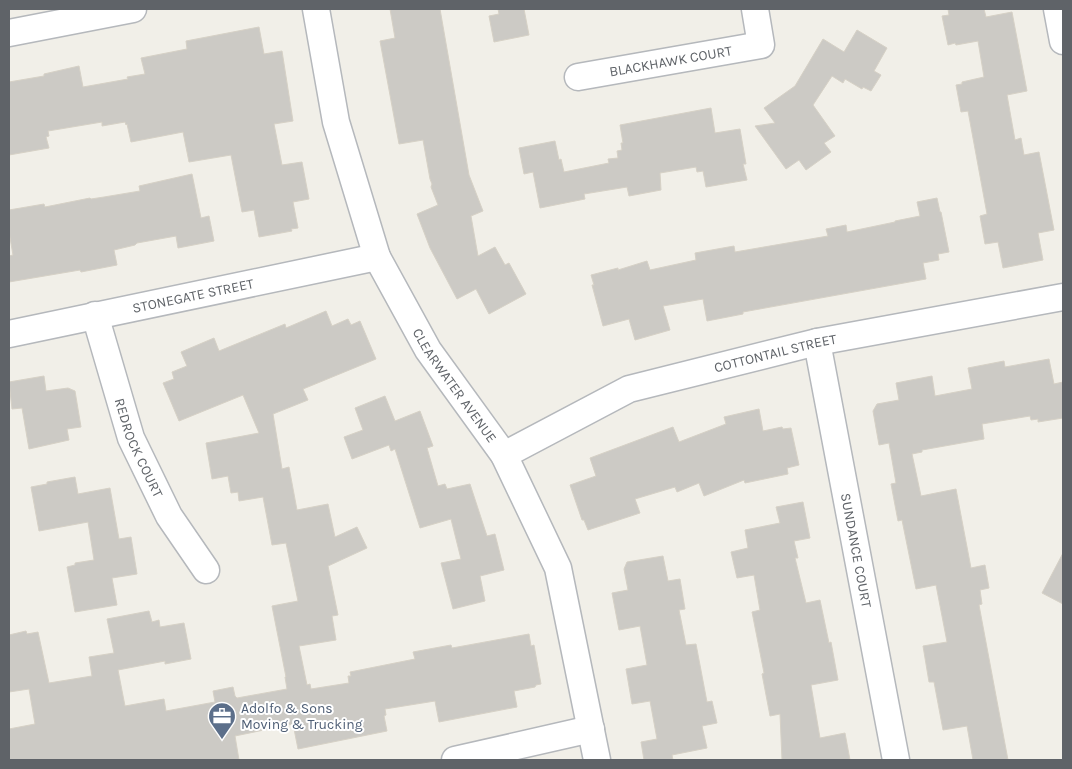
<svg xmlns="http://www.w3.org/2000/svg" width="1072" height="769" viewBox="0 0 1072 769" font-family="Karla,sans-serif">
  <rect width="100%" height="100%" fill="#f1efe8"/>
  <path fill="#cccac5" stroke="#d6d1c6" d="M 390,9 L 440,9 L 469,175 L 483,211 L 471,216 L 478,256 L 495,247 L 505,265 L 509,263 L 526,294 L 489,314 L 476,289 L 457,299 L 430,248 L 417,214 L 438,205 L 431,187 L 432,184 L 430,179 L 423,140 L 399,144 L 380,41 L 395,38 Z
    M 498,9 L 524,9 L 529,35 L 494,42 L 489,16 L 499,14 Z
    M 948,9 L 984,9 L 986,17 L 1012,12 L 1027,91 L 1007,95 L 1015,140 L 1021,138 L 1024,155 L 1039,152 L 1054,230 L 1038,233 L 1043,260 L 1003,268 L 998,242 L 985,244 L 980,216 L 987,214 L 968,111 L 961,112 L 956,85 L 962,84 L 962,82 L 984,77 L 978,41 L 956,45 L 955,43 L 948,45 L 942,16 L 949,15 Z
    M 259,27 L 264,54 L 282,51 L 293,121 L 274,124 L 282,165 L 302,162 L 309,199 L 293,202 L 298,228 L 291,229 L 292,231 L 259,237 L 254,210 L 242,212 L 231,155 L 189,162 L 183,132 L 131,142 L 127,124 L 126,125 L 125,122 L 102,126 L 102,122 L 48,131 L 49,136 L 46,137 L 49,148 L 9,155 L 9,82 L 44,76 L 44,74 L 79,66 L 83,87 L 128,79 L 127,77 L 145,74 L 141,58 L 187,49 L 186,41 Z
    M 857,30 L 887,48 L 874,71 L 881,75 L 871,91 L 863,87 L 862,89 L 845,79 L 843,83 L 832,76 L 813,105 L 835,136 L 824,143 L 831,152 L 806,170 L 799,160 L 786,169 L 755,126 L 775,123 L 764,108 L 795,86 L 823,39 L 844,52 Z
    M 711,108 L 715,133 L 740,129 L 746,164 L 743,164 L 747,180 L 706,187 L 703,171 L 697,172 L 696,167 L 660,173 L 661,190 L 629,196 L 627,187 L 584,194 L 585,199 L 540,208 L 533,172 L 524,174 L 519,148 L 555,141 L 559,160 L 561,159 L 564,172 L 609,163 L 608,159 L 618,158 L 617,151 L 622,150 L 621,143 L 623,143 L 620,125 Z
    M 192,174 L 201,218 L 209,216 L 214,241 L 178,248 L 176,236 L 137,243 L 135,245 L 114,250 L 117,265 L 81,272 L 80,270 L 9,282 L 9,256 L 13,255 L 9,232 L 9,210 L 44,204 L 45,207 L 90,198 L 91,199 L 104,197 L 140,191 L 139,186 Z
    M 937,198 L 940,212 L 941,212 L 949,252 L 938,254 L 939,260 L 923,263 L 926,279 L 743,312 L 743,314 L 707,321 L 703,299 L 663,306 L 670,330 L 635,340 L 629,319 L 603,326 L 592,285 L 594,285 L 591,275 L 618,268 L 618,270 L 647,261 L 650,270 L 696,260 L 695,253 L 734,246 L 735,252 L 828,236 L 826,229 L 846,225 L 847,232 L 895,222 L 895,221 L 920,216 L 917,202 Z
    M 326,311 L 332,326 L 348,319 L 351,325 L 360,321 L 376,359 L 303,389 L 308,400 L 273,414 L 282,469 L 289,467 L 297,510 L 328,504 L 335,537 L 357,527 L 367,548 L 328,566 L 338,615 L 332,616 L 336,640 L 299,646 L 307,685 L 310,684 L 311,689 L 349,683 L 348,676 L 351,676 L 350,672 L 415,659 L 413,652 L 451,645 L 452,648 L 529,634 L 531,646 L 534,645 L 541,684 L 536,685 L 535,687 L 514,691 L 517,707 L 439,722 L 435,701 L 385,709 L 386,715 L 384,716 L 387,731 L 298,749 L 293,724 L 235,736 L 239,760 L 9,760 L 9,729 L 35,724 L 29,689 L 9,692 L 9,635 L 26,631 L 27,634 L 38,632 L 49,683 L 92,676 L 89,657 L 114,653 L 107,619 L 149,611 L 152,622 L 159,620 L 160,627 L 184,623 L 191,659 L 165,664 L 165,661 L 118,670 L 125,706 L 164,699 L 166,711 L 215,702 L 213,691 L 233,687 L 235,696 L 237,698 L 287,689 L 285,677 L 286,677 L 272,606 L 298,601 L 286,543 L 272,545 L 263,497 L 239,501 L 238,492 L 231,493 L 228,476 L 212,479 L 206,443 L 259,433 L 243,395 L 179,421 L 163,383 L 174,379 L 172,372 L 187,366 L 181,352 L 214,338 L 219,351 L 285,324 L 286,328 Z
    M 1049,359 L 1054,384 L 1063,382 L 1063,418 L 1038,422 L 1038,419 L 1031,420 L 1030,416 L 982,424 L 984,439 L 922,450 L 922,452 L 912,454 L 921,496 L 956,489 L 971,568 L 985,565 L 989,588 L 980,590 L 982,604 L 979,605 L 1008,760 L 973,760 L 967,726 L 943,730 L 934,682 L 929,682 L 923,646 L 947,642 L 936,585 L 916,589 L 902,520 L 898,521 L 891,484 L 896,483 L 889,443 L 879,445 L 873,411 L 877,404 L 899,400 L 896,383 L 932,376 L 935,396 L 972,389 L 968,368 L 1004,361 L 1005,367 Z
    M 44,376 L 46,391 L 68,388 L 75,391 L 81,427 L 67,429 L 69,440 L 29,449 L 22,408 L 12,409 L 9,382 Z
    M 385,396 L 395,421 L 420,411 L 433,446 L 427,448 L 438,486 L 445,484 L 447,489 L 470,484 L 487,536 L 495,534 L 504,570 L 480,576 L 485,601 L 453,609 L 441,563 L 461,559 L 451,519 L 420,528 L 395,449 L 391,451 L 389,445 L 352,459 L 344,437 L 363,430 L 355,408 Z
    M 759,409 L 763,431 L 782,427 L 783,429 L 791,428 L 799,465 L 787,468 L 788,474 L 745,483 L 744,480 L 704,496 L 699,483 L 677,492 L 675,487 L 635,499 L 640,513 L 588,530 L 584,520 L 582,520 L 570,485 L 596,476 L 590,458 L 673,427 L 679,442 L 726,424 L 724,417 Z
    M 75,477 L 78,494 L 110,488 L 119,539 L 131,537 L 137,574 L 112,578 L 117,605 L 75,612 L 67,567 L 75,565 L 75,563 L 94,560 L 88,522 L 39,531 L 31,487 L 47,484 L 47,482 Z
    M 803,502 L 810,538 L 794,541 L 798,558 L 795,558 L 806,603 L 820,600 L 829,643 L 831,642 L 838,680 L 811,685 L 820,738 L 845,733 L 850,760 L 782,760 L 780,714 L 770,716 L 762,674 L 764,673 L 752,612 L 760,610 L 754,575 L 737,578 L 731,552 L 748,548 L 745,530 L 780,523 L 776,507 Z
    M 1063,553 L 1063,604 L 1042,593 Z
    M 663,556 L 668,581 L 680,579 L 685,609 L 679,610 L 686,645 L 696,644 L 707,702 L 712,701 L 717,723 L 702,726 L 707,748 L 672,755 L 673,760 L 644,760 L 641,742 L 657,739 L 650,701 L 632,704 L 626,669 L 647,665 L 640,626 L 619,630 L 612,593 L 628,590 L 624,569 L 627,562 Z"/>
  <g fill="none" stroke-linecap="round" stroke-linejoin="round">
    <g stroke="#b5b8bc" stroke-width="29">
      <g id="minor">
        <path id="s1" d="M 316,9 L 336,122 L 377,257 L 428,350 L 504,455 L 558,568 L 597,760"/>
        <path d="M 1057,9 L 1063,41"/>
        <path d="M 9,33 L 133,9"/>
        <path id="s2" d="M 578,77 L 761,45 L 755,9"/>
        <path id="s3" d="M 95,315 L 131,438 L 169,516 L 206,570"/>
        <path id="s4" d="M 9,334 L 377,257"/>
        <path id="s5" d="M 817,342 L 896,760"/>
        <path id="s6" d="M 504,455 L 629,389 L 817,342 L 1063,297"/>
        <path d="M 455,760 L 591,729"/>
      </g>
    </g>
    <use href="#minor" stroke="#fff" stroke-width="26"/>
  </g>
  <defs>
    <g id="office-pin" transform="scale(1.4375)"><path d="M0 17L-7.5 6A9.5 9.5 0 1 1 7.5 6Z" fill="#5c6f8a" stroke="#fff"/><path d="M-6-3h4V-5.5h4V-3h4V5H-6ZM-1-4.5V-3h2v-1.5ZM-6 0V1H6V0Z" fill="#fff"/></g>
  </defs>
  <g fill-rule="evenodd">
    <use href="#office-pin" x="222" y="716"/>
  </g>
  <g text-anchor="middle" stroke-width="4" stroke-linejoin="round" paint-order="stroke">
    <g font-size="14" fill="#5f6368" stroke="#fff">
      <text dy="5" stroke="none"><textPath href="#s2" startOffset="94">BLACKHAWK COURT</textPath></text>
      <text dy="5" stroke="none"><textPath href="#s4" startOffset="188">STONEGATE STREET</textPath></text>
      <text dy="5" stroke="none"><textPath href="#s6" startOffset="292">COTTONTAIL STREET</textPath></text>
      <text dy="5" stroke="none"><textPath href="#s1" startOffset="406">CLEARWATER AVENUE</textPath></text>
      <text dy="5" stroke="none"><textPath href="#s3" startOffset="140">REDROCK COURT</textPath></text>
      <text dy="5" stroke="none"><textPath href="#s5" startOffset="212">SUNDANCE COURT</textPath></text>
    </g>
    <g font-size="14" fill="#4e5e75" stroke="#fff" text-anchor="start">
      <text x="241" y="713">Adolfo &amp; Sons<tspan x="241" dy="16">Moving &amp; Trucking</tspan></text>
    </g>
  </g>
  <rect width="1072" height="769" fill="none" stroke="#5f6368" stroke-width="20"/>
</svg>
